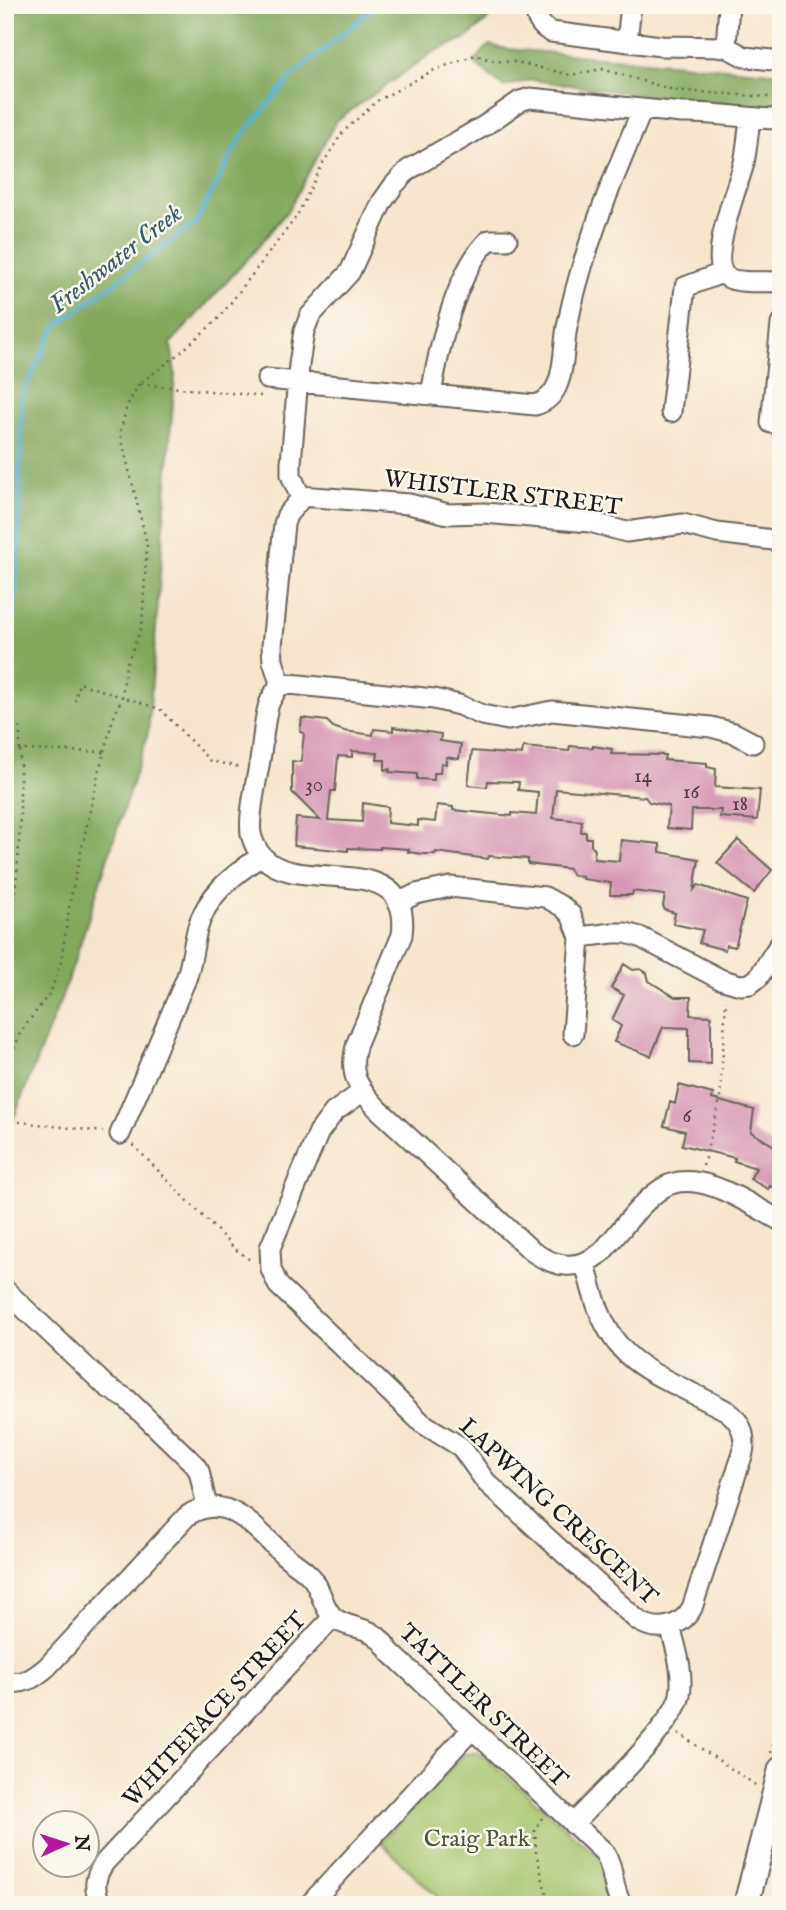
<svg xmlns="http://www.w3.org/2000/svg" width="786" height="1910" viewBox="0 0 786 1910" font-family="'IM FELL English',serif">
  <rect width="100%" height="100%" fill="#fbf7ec"/>
  <filter id="ink" filterUnits="userSpaceOnUse"><feTurbulence type="fractalNoise" baseFrequency=".0143" numOctaves="2"/><feDisplacementMap in="SourceGraphic" scale="14" xChannelSelector="R" yChannelSelector="G"/><feConvolveMatrix kernelMatrix="1 2 1 2 8 2 1 2 1" color-interpolation-filters="sRGB"/></filter>
  <filter id="wash" filterUnits="userSpaceOnUse"><feTurbulence type="fractalNoise" baseFrequency=".00686" numOctaves="4" result="noise"/><feDisplacementMap in="SourceGraphic" scale="28" xChannelSelector="R" yChannelSelector="G"/><feGaussianBlur stdDeviation="1.57" result="paint"/><feColorMatrix in="noise" values="0 0 0 0 0 0 0 0 0 0 0 0 0 0 0 0 0 1.4 0 .05"/><feComposite in="paint" operator="in"/></filter>
  <g filter="url(#wash)">
    <rect width="100%" height="100%" fill="#f6e5cd"/>
    <path fill="#a3c169" stroke="#606e42" stroke-width="2" d="M 479,1752 L 607,1864 L 617,1905 L 446,1905 L 380,1842 L 465,1754 Z"/>
    <path fill="#82a75d" stroke="#4f623c" stroke-width="2" d="M 5,5 L 144,5 L 148,7 L 159,5 L 497,5 L 487,20 L 467,38 L 435,51 L 336,121 L 289,209 L 253,253 L 171,343 L 175,374 L 148,734 L 68,981 L 5,1140 Z
      M 489,45 L 507,49 L 781,73 L 781,107 L 681,100 L 532,80 L 503,87 L 474,62 Z"/>
    <g fill="none" stroke-linecap="round" stroke-linejoin="round">
      <path stroke="#4fadcd" stroke-width="4.5" d="M 5,642 L 14,615 L 19,537 L 22,394 L 56,326 L 195,224 L 241,137 L 291,77 L 377,5"/>
    </g>
    <g id="blocks">
      <path fill="#d390b0" d="M 302,718 L 327,721 L 333,727 L 344,731 L 373,735 L 374,729 L 393,731 L 393,727 L 441,734 L 440,741 L 461,744 L 459,759 L 446,757 L 446,764 L 441,763 L 440,773 L 434,773 L 434,780 L 417,779 L 417,774 L 389,772 L 390,769 L 385,770 L 385,760 L 377,760 L 378,753 L 352,751 L 352,757 L 338,756 L 335,791 L 331,791 L 328,820 L 362,822 L 363,803 L 388,807 L 387,823 L 418,826 L 418,820 L 435,822 L 437,805 L 453,807 L 453,810 L 512,816 L 512,813 L 536,815 L 538,792 L 518,790 L 519,782 L 488,781 L 487,787 L 468,785 L 472,751 L 522,755 L 523,747 L 569,751 L 570,746 L 593,748 L 593,746 L 612,749 L 611,754 L 665,755 L 664,760 L 707,763 L 707,767 L 716,769 L 715,787 L 760,790 L 757,820 L 720,817 L 721,810 L 692,810 L 691,830 L 667,828 L 669,806 L 649,802 L 645,797 L 556,789 L 553,818 L 582,821 L 581,832 L 586,832 L 586,838 L 591,838 L 591,845 L 595,849 L 594,859 L 619,861 L 621,840 L 660,844 L 660,852 L 699,859 L 694,890 L 698,885 L 747,901 L 735,947 L 726,945 L 725,950 L 699,943 L 703,930 L 673,924 L 675,913 L 665,910 L 663,906 L 665,895 L 633,891 L 632,895 L 610,895 L 611,883 L 582,879 L 582,876 L 573,875 L 569,869 L 528,864 L 528,859 L 489,856 L 488,859 L 436,852 L 435,854 L 423,854 L 408,852 L 409,849 L 380,847 L 380,849 L 348,848 L 348,851 L 294,846 L 296,818 L 320,820 L 292,792 L 292,761 L 301,762 L 304,733 L 300,732 Z
        M 738,840 L 772,870 L 754,893 L 717,863 Z
        M 624,964 L 633,970 L 640,969 L 647,973 L 649,981 L 675,997 L 691,997 L 690,1015 L 711,1016 L 711,1064 L 689,1063 L 689,1028 L 663,1027 L 651,1056 L 614,1042 L 621,1026 L 612,1020 L 624,995 L 611,988 Z
        M 679,1085 L 713,1094 L 712,1099 L 754,1110 L 751,1132 L 781,1150 L 781,1191 L 770,1186 L 768,1189 L 750,1179 L 756,1168 L 734,1161 L 735,1158 L 682,1145 L 685,1131 L 664,1126 L 670,1102 L 675,1104 Z"/>
    </g>
  </g>
  <g filter="url(#ink)">
    <use href="#blocks" fill-opacity="0" stroke="#68625a" stroke-width="2"/>
    <g fill="none" stroke-linecap="round" stroke-linejoin="round">
      <g stroke="#68625a" stroke-width="23">
        <path id="minor" d="M 535,5 C 535,17 540,27 551,32 L 661,46 L 726,47 L 745,57 L 781,61
          M 627,42 L 631,5
          M 726,47 L 729,5
          M 750,119 C 748,134 747,148 744,163 C 739,184 706,262 727,277 C 736,284 768,281 781,282
          M 781,119 C 748,119 715,112 682,113 L 530,98 L 520,101 L 484,126 L 408,170 L 394,185 L 382,202 L 350,272 L 310,316 L 304,331 L 299,365 L 291,463 L 291,475 L 300,496 L 299,501 L 287,515 L 284,524 L 272,646 L 273,661 L 280,683 C 277,691 270,698 268,707 C 264,722 263,739 261,754 C 258,775 248,814 251,834 C 253,842 257,851 263,857 C 298,897 413,846 402,935 L 357,1043 C 348,1074 357,1086 377,1108 L 533,1252 C 557,1268 577,1271 601,1253 C 619,1233 639,1204 661,1189 C 695,1165 749,1204 781,1221
          M 267,379 L 535,405 C 567,397 562,353 567,327 C 582,250 612,182 642,110
          M 431,395 C 438,351 456,271 489,240 L 507,240
          M 671,412 L 685,287 L 722,273
          M 771,423 L 781,324
          M 300,496 L 409,504 L 448,514 L 484,513 L 590,522 L 626,532 L 683,524 L 717,533 L 781,541
          M 280,683 L 434,699 L 459,705 L 482,715 L 508,720 L 552,711 L 711,727 L 734,733 L 753,743
          M 398,903 L 416,894 L 450,887 L 545,897 L 563,907 L 571,915 L 580,937 L 573,1034
          M 580,937 L 613,933 L 626,933 L 640,937 L 720,979 L 740,985 L 750,984 L 758,978 L 781,942
          M 362,1092 L 334,1112 L 319,1132 L 270,1248 L 271,1269 L 278,1285 L 422,1423 L 461,1447 L 486,1482 L 636,1619 C 655,1633 680,1629 692,1608 L 743,1453 C 746,1436 742,1422 727,1411 C 640,1364 608,1368 585,1262
          M 120,1134 L 186,979 C 192,963 193,946 197,930 C 207,894 232,876 261,856
          M 5,1290 L 107,1387 L 127,1399 L 194,1464 L 199,1471 L 207,1507
          M 5,1681 C 23,1686 34,1678 47,1667 L 187,1516 C 226,1489 255,1529 282,1553 C 291,1562 304,1568 312,1578 C 321,1589 322,1605 332,1616 C 343,1627 359,1626 372,1633 C 380,1637 385,1645 390,1652 L 604,1852 C 615,1868 611,1888 622,1905
          M 573,1824 C 598,1797 673,1727 680,1695 C 684,1672 676,1648 670,1626
          M 101,1905 C 93,1888 94,1877 105,1862 L 333,1617
          M 309,1905 L 472,1729"/>
      </g>
      <g stroke="#68625a" stroke-width="28">
        <path id="major" d="M 746,1905 L 781,1769"/>
      </g>
      <path stroke="#68625a" stroke-width="2.5" stroke-dasharray="2 5" stroke-linecap="butt" d="M 139,384 L 127,406 L 120,433 L 147,544 L 142,626 L 126,665 L 122,697 L 160,709 L 210,761 L 240,767
        M 261,396 L 139,384 L 181,352 L 219,318 L 297,216 L 323,163 L 343,132 L 377,101 L 432,71 L 475,55 L 494,61 L 516,62 L 571,75 L 602,69 L 673,90 L 781,98
        M 20,727 L 20,750 L 104,752
        M 5,940 C 22,879 20,813 20,750
        M 5,1075 L 20,1033 L 51,991 L 61,962 L 71,896 L 99,771 L 112,722 L 122,697 L 79,683 L 75,701
        M 5,1120 L 103,1132
        M 133,1145 L 235,1249 L 249,1259 L 254,1259
        M 703,1166 L 720,1099 L 726,1000
        M 678,1733 L 757,1786
        M 771,1753 L 781,1716
        M 542,1818 L 535,1829 L 536,1852 L 549,1905
        M 777,1905 L 781,1891"/>
      <use href="#minor" stroke="#fff" stroke-width="19"/>
      <use href="#major" stroke="#fff" stroke-width="24"/>
    </g>
  </g>
  <g text-anchor="middle" stroke-width="5" stroke-linejoin="round" paint-order="stroke">
    <g font-size="21" fill="#4a3941">
      <text x="643" y="782">14</text>
      <text x="314" y="791">30</text>
      <text x="691" y="798">16</text>
      <text x="740" y="810">18</text>
      <text x="687" y="1122">6</text>
    </g>
    <g font-size="24" fill="#1c1c1c" stroke="#fbf7ec">
      <text transform="translate(503 492) rotate(7)" y="8">WHISTLER STREET</text>
      <text transform="translate(559 1511) rotate(43)" y="8">LAPWING CRESCENT</text>
      <text transform="translate(484 1705) rotate(44)" y="8">TATTLER STREET</text>
      <text transform="translate(214 1709) rotate(-47)" y="8">WHITEFACE STREET</text>
    </g>
    <g font-size="24" fill="#4b5637" stroke="#fbf7ec">
      <text x="477" y="1846">Craig Park</text>
    </g>
    <g font-size="26" font-style="italic" fill="#335d6c" stroke="#fbf7ec">
      <text transform="translate(115 258) rotate(-38)" y="9">Freshwater Creek</text>
    </g>
  </g>
  <rect width="786" height="1910" fill="none" stroke="#fbf7ec" stroke-width="28"/>
  <g transform="translate(66 1844) rotate(87)"><circle r="33" fill="#fbf7ec" stroke="#a29f99" stroke-width="2"/>
  <path d="M0-5L12 26L0 18L-12 26Z" fill="#b5179e"/>
  <text y="-10" font-size="19" font-weight="bold" text-anchor="middle" fill="#1c1c1c">N</text>
  </g>
</svg>
